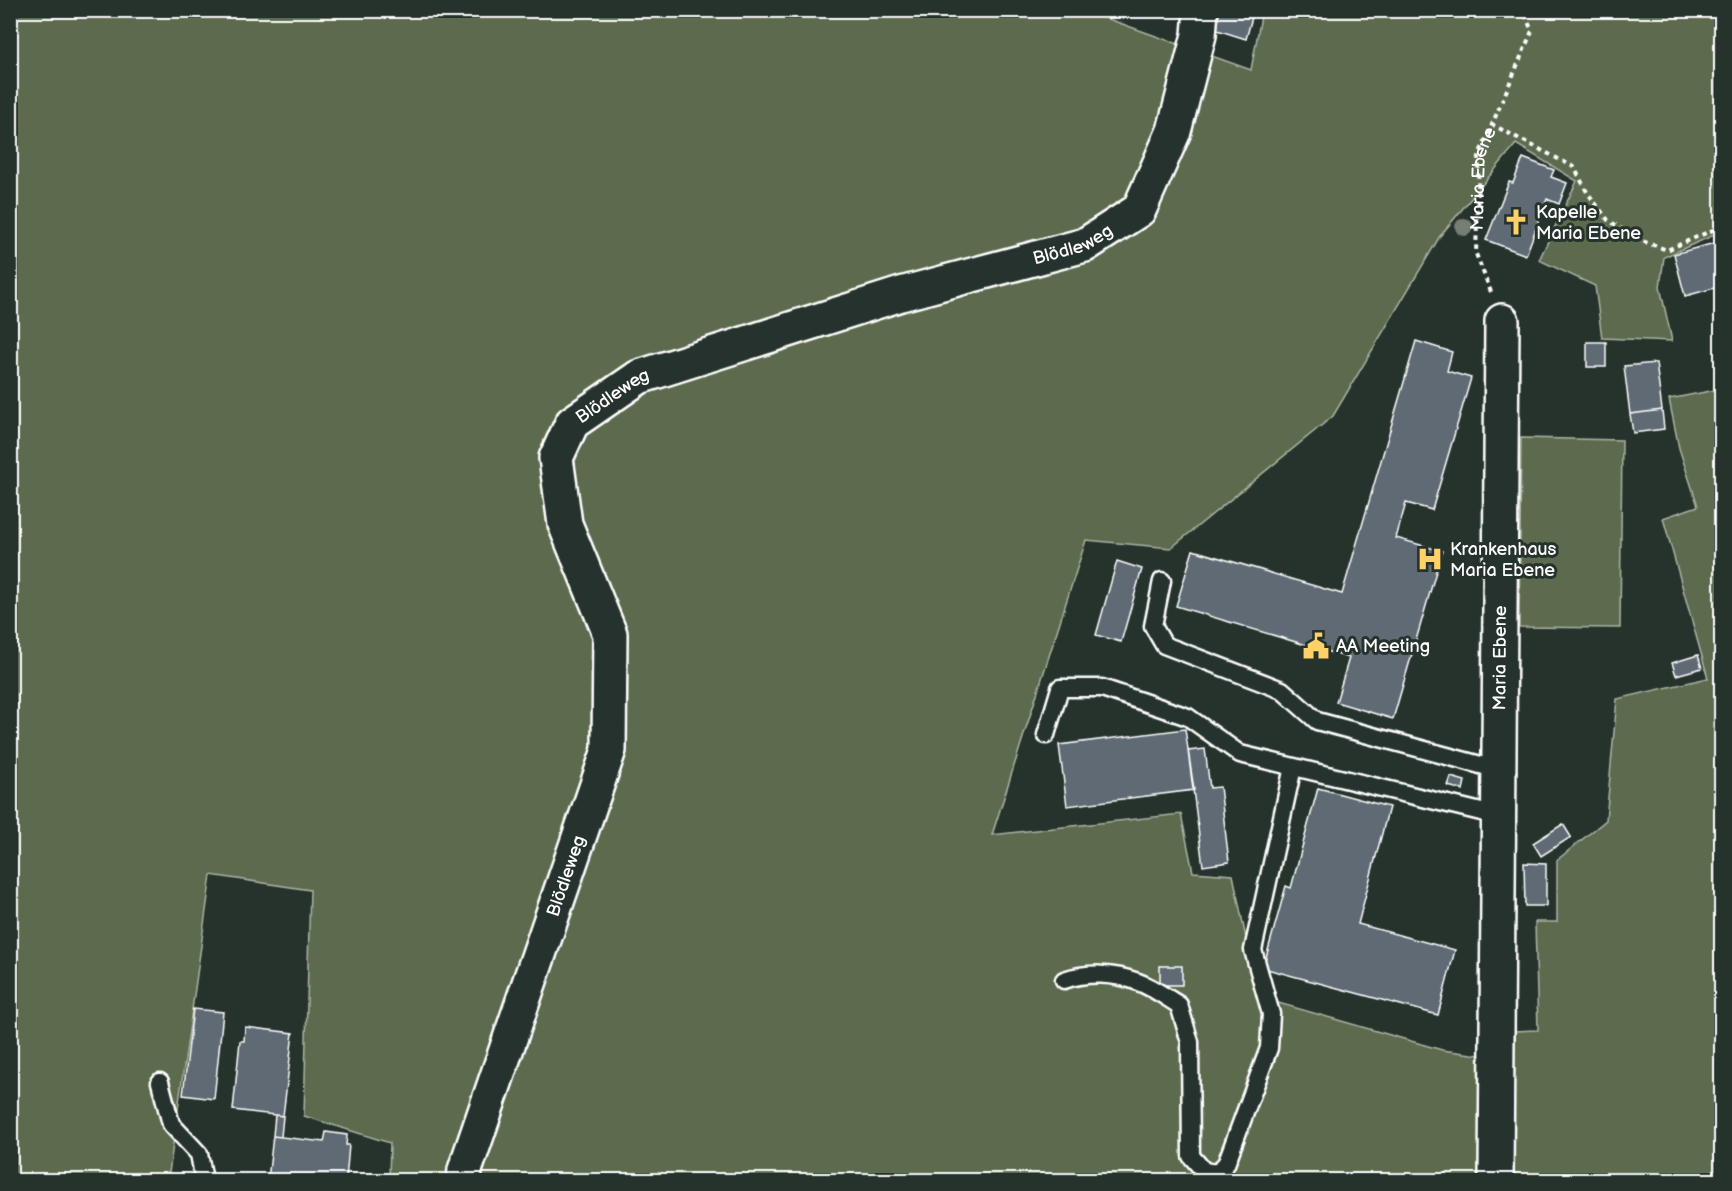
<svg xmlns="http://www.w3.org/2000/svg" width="1732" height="1191" viewBox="0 0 1732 1191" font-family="'Balsamiq Sans',sans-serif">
  <rect width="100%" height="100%" fill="#26332d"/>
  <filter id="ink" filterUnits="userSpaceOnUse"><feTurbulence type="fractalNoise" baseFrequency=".0167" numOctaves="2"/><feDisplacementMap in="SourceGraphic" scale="12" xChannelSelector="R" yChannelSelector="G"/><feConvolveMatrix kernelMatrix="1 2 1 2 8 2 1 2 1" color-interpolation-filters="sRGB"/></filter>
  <g filter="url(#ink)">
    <path fill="#5b6b4d" stroke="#adb5a6" stroke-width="1.5" d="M 1083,10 L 1251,70 L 1262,11 L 1721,11 L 1721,232 L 1664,257 L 1660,287 L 1672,341 L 1602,338 L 1595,286 L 1539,260 L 1577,181 L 1516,144 L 1440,236 L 1333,416 L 1171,548 L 1086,540 L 992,835 L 1181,814 L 1193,872 L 1233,875 L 1258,997 L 1442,1050 L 1509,1059 L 1513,1031 L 1538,1030 L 1535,922 L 1557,922 L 1557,860 L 1606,820 L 1617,699 L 1708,678 L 1663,518 L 1698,506 L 1679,448 L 1669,399 L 1721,389 L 1721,1180 L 389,1180 L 390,1143 L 304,1116 L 310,890 L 211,875 L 168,1180 L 11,1180 L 10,178 L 17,170 L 10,165 L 10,11 Z
      M 1521,438 L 1622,440 L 1620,628 L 1519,627 Z"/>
    <path fill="#5e6b75" stroke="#fff" stroke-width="1.5" d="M 1216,10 L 1254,10 L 1246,39 L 1211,28 Z
      M 1523,158 L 1554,170 L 1551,177 L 1567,183 L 1559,204 L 1547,199 L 1526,255 L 1486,240 L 1509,182 L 1513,183 Z
      M 1722,241 L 1722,286 L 1685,296 L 1674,254 Z
      M 1416,341 L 1452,352 L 1447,371 L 1471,378 L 1432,510 L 1406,503 L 1396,538 L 1442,551 L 1393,719 L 1336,702 L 1349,658 L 1176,606 L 1193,550 L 1342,594 Z
      M 1587,342 L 1606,342 L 1606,367 L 1587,367 Z
      M 1656,363 L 1662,410 L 1630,414 L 1624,366 Z
      M 1662,410 L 1664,429 L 1633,433 L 1630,414 Z
      M 1117,561 L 1142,569 L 1121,642 L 1096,635 Z
      M 1698,655 L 1702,668 L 1676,675 L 1672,663 Z
      M 1185,729 L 1194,790 L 1067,806 L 1059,745 Z
      M 1205,749 L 1210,788 L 1220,787 L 1229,862 L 1203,866 L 1188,751 Z
      M 1451,777 L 1465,781 L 1463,790 L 1448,786 Z
      M 1318,788 L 1389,807 L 1358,924 L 1455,950 L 1438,1015 L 1263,968 L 1286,886 L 1291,888 Z
      M 1563,824 L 1571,837 L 1541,856 L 1533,843 Z
      M 1524,863 L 1546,864 L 1546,906 L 1525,906 Z
      M 1160,966 L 1182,966 L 1182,985 L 1160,985 Z
      M 193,1009 L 223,1012 L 214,1099 L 183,1095 Z
      M 245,1027 L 293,1033 L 283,1116 L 233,1110 L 240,1041 L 244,1041 Z
      M 275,1115 L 283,1116 L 281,1137 L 273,1136 Z
      M 326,1132 L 347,1135 L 346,1145 L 349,1145 L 346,1180 L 268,1180 L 273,1136 L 324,1142 Z"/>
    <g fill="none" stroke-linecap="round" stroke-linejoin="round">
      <g stroke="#fff" stroke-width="21">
        <path id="lane" d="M 1162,581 L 1153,626 L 1164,645 L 1282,690 L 1317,721 L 1499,770
          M 1046,735 L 1060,688 L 1102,688 L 1188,717 L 1240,754 L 1498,816
          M 1064,980 C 1087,972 1115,973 1138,982 C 1152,987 1166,997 1179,1005 L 1190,1042 L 1191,1156 L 1204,1171 L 1216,1173 L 1226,1164 L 1269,1048 L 1271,1014 L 1253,950 L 1293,767
          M 160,1082 L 171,1124 L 199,1154 L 204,1180"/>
      </g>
      <g stroke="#fff" stroke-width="38">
        <g id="street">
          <path id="s2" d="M 464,1180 L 465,1170 L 609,750 L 610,634 L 565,524 L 556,458 L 572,423 L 639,377 L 901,294 L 1085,245 L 1139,210 L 1174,131 L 1199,35 L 1201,10"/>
          <path id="s3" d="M 1496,1180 L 1502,321"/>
        </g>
      </g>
      <g stroke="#fff" stroke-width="4" stroke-dasharray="4.5 4.5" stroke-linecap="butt">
        <path d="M 1491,124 L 1574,167 L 1587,192 L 1608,220 L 1637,239 L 1667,250 L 1722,226"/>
        <path id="s1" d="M 1491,292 L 1476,254 L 1479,155 L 1532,31 L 1523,10"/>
      </g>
      <use href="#lane" stroke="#26332d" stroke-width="16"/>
      <use href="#street" stroke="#26332d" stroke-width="33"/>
    </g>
    <circle fill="#757e74" cx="1464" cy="227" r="9"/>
  </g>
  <defs>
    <g id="church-bare" transform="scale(2.07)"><path d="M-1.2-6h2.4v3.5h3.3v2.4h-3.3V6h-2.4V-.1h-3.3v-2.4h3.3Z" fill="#ffd166" stroke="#26332d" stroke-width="2.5" paint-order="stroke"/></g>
    <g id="hospital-bare" transform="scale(2.07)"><path d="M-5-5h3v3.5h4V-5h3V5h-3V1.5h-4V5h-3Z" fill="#ffd166" stroke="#26332d" stroke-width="2.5" paint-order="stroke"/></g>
    <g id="civic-bare" transform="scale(2.07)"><path d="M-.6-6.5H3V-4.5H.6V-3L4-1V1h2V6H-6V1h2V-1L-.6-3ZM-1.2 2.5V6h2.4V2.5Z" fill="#ffd166" stroke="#26332d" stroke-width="2.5" paint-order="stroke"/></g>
  </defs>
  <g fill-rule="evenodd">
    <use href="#church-bare" x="1516" y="222"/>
    <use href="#hospital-bare" x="1430" y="559"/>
    <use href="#civic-bare" x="1316" y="646"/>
  </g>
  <g text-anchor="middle" stroke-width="6" stroke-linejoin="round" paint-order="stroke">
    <g font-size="18" fill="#fff" stroke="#26332d">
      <text dy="6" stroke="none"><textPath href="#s1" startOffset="117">Maria Ebene</textPath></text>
      <text dy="6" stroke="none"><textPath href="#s2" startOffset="1329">Blödleweg</textPath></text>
      <text dy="6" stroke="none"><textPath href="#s2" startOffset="843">Blödleweg</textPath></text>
      <text dy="6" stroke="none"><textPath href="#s3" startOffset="522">Maria Ebene</textPath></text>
      <text dy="6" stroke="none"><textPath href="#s2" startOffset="321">Blödleweg</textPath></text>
    </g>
    <g font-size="18" fill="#fff" stroke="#26332d" text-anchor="start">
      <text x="1536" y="218">Kapelle<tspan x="1536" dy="21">Maria Ebene</tspan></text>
      <text x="1450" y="555">Krankenhaus<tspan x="1450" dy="21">Maria Ebene</tspan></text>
      <text x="1336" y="652">AA Meeting</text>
    </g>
  </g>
  <rect width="1732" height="1191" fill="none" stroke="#26332d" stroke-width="36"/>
  <rect x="18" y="18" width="1696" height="1155" fill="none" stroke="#fff" stroke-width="2" filter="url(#ink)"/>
</svg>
